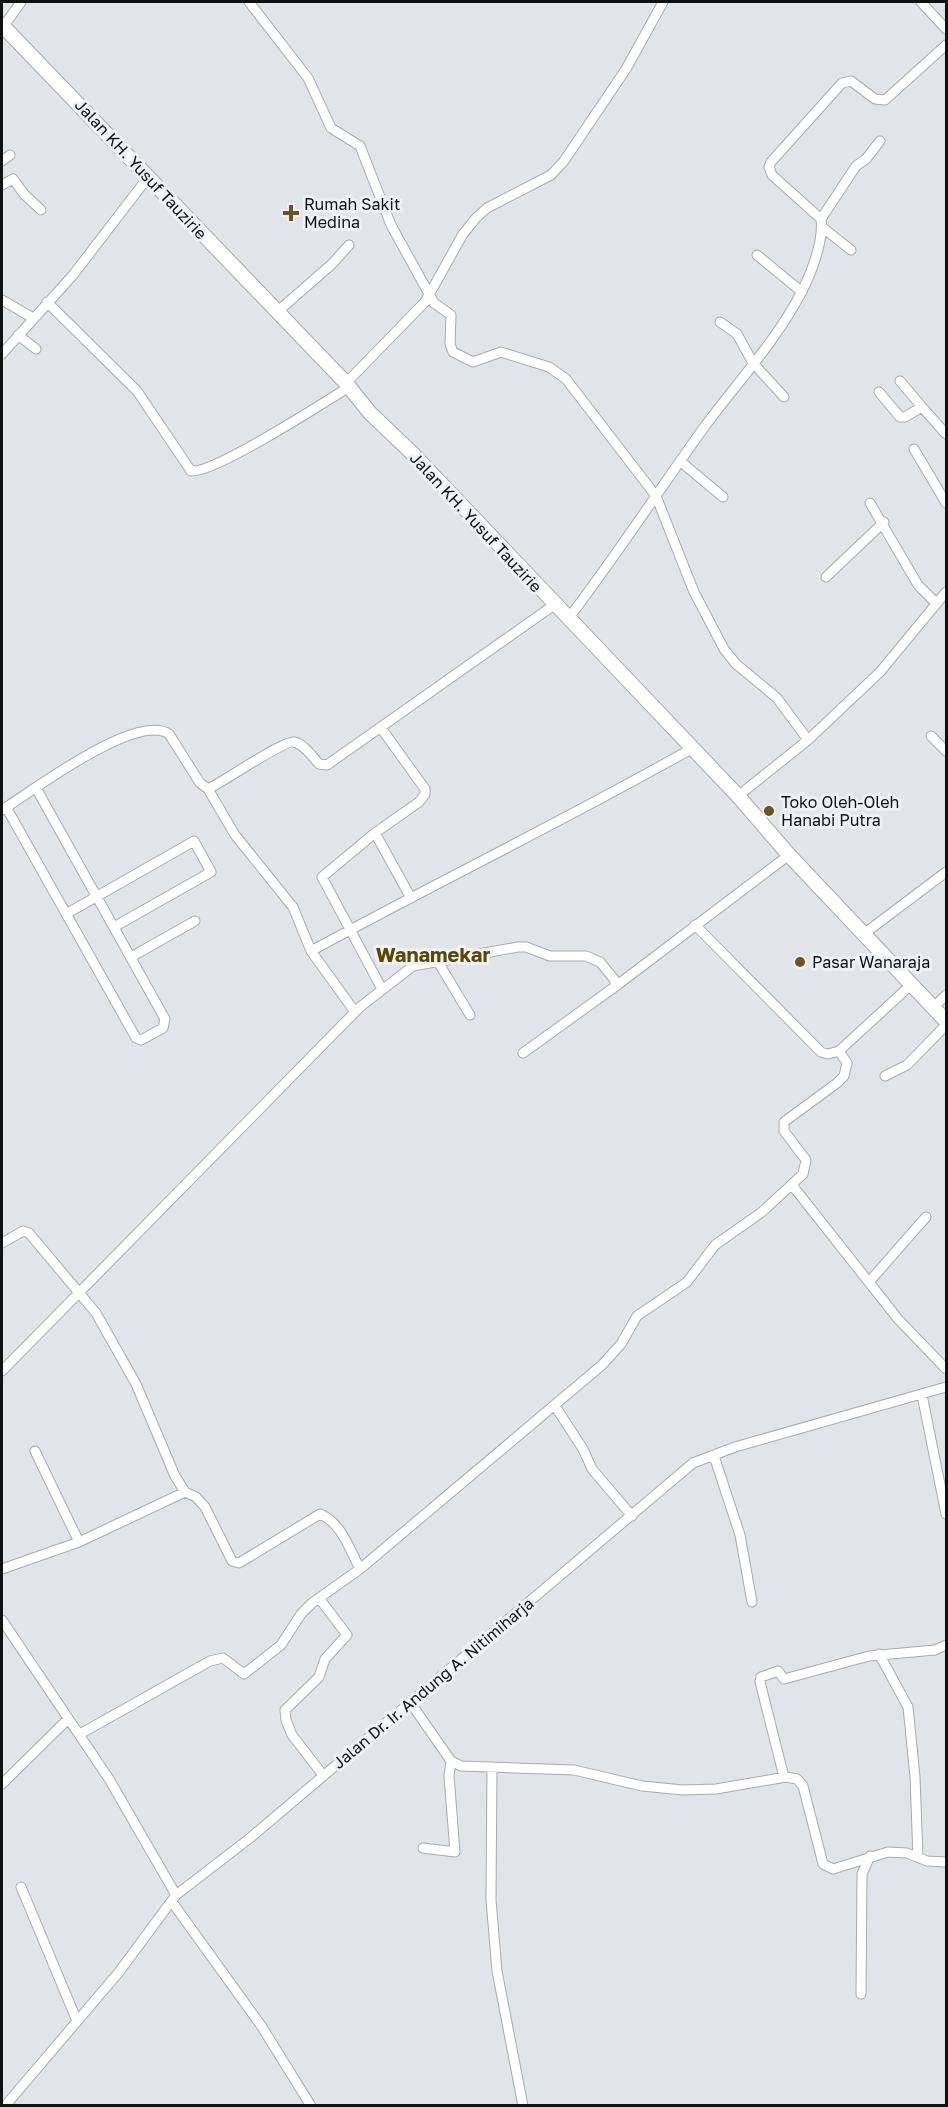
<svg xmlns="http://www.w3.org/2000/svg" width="948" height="2107" viewBox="0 0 948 2107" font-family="'Golos Text',sans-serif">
  <rect width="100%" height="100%" fill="#e1e4e9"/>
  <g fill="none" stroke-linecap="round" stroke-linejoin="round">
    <g stroke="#a7aaaf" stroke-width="11">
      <path id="street" d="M 249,2 L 308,78 L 331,128 L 360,146 L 391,225 L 434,303 L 451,315 L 450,344 L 453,352 L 473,362 L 501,352 L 549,367 L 566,379 L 656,496 L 694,592 L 724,649 L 736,664 L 777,698 L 808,740
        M 921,2 L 946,29
        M 3,27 L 21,2
        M 2,161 L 10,155
        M 2,185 L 13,179 L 24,194 L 41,210
        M 821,219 L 856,166 L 866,159 L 880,141
        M 822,227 L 851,250
        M 757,255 L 802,292
        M 2,300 L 33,318
        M 47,302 L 137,391 L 191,471 C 213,474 325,402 349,387
        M 277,312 L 332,264 L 349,245
        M 720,322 L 737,334 L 753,363 L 784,397
        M 18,335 L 36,349
        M 2,354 L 73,275 L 149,176
        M 900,381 L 922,407
        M 346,383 L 425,302 L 463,234 L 476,218 L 487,208 L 551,175 L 564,161 L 626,69 L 663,2
        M 879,392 L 900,417 L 905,417 L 922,407 L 946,434
        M 914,449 L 946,503
        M 680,461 L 723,497
        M 870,503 L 918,585 L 936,603
        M 826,577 L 884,522
        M 568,619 C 616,556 659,490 705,426 C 737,383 776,341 801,293 C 811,274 824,241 821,219 L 772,175 L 769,167 L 771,162 L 842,83 L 851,81 L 875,99 L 885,100 L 946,45
        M 381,728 L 425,789 L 425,794 L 419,802 L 375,833 L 322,877 L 382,989
        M 931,736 L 946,751
        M 208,789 L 235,835 L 293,907 L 311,951 L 355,1012
        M 738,796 L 808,740 L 880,672 L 946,592
        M 6,807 L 136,1038 L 141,1040 L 163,1028 L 165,1019 L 36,788
        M 2,810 C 31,792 136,712 169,734 L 200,783 L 208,789 C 223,782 284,740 294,742 C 304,744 312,756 319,764 L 327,765 L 554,605
        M 375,833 L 411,898
        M 66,914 L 194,841 L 211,872 L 114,927
        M 865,933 L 946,872
        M 311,951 C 438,882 567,819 693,748
        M 131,957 L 195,921
        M 438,962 L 470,1015
        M 934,1007 L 946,995
        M 839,1051 L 913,983
        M 523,1053 L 616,986
        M 885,1076 L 907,1065 L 946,1025
        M 792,1185 L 898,1319 L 946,1369
        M 2,1243 L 23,1231 L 29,1233 L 96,1313 L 136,1384 L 175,1476 L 185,1492 L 196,1497 L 205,1507 L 232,1561 L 239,1563 L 320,1514 C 341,1522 350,1550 360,1569
        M 869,1282 L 926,1217
        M 2,1371 L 360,1007 L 413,966 L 518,947 L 526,947 L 550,956 L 586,956 L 600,962 L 614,979 L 616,986 L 789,855
        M 922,1395 L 946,1514
        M 555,1406 L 583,1449 L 592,1469 L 632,1516
        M 35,1451 L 79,1542
        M 714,1456 L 740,1535 L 752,1602
        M 2,1569 L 79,1542 L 185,1492
        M 319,1598 L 347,1635 L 325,1659 L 319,1677 L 285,1710 L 286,1720 L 292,1735 L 323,1775
        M 2,1620 L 109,1779 L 176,1895
        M 879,1654 L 908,1707 L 915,1777 L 918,1857
        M 410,1702 L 451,1761 L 461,1766 L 574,1770 L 642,1786 L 683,1790 L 716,1789 L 786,1777 L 797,1779 L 803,1786 L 823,1864 L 833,1869 L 888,1852 L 907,1853 L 927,1861 L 946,1862
        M 80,1734 L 210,1661 L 223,1658 L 244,1674 L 281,1645 L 301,1614 L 312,1603 L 360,1569 L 602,1365 L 621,1344 L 637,1316 L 687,1282 L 715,1245 L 762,1212 L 803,1174 L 806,1160 L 784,1131 L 784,1122 L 837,1083 L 844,1076 L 847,1063 L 839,1051 L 828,1054 L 821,1052 L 695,925
        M 492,1767 L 491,1900 L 497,1971 L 523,2106
        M 784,1777 L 760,1682 L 761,1677 L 778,1671 L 784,1679 L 869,1656 L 935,1650 L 946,1645
        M 2,1784 L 68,1719
        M 423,1848 L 455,1852 L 449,1776 L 451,1761
        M 21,1887 L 77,2021
        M 172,1902 L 262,2027 L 311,2106
        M 861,1994 L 862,1874 L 870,1856
        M 5,2106 L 119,1972 L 176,1895 L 250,1838 L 693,1463 L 735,1447 L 946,1387"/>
    </g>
    <g stroke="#a7aaaf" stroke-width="16">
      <path id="secondary" d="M 2,25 L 346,383 L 370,413 L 412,453 L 738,796 L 789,855 L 946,1021"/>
    </g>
    <use href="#street" stroke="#fff" stroke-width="9"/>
    <use href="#secondary" stroke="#fff" stroke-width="14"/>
  </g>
  <g fill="#6b5424" stroke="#eef2f6" stroke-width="2">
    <path d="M288 204h6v6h6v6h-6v6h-6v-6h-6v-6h6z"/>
    <circle cx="769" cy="811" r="6"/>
    <circle cx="800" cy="962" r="6"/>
  </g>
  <g text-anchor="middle" stroke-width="6" stroke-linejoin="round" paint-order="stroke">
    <g font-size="16" fill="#101113" stroke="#eef2f6">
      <text transform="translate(141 169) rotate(47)" y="6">Jalan KH. Yusuf Tauzirie</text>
      <text transform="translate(476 522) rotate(47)" y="6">Jalan KH. Yusuf Tauzirie</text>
      <text transform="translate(433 1683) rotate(-40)" y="6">Jalan Dr. Ir. Andung A. Nitimiharja</text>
    </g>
    <g font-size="16" fill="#101113" stroke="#eef2f6" text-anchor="start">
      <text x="304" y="210">Rumah Sakit<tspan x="304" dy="18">Medina</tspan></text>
      <text x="781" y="808">Toko Oleh-Oleh<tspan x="781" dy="18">Hanabi Putra</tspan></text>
      <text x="812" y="968">Pasar Wanaraja</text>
    </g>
    <g font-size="20" font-weight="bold" fill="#5d4506" stroke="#eef2f6">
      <text x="433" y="962">Wanamekar</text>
    </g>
  </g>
  <rect width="948" height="2107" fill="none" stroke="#101113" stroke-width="6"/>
</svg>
